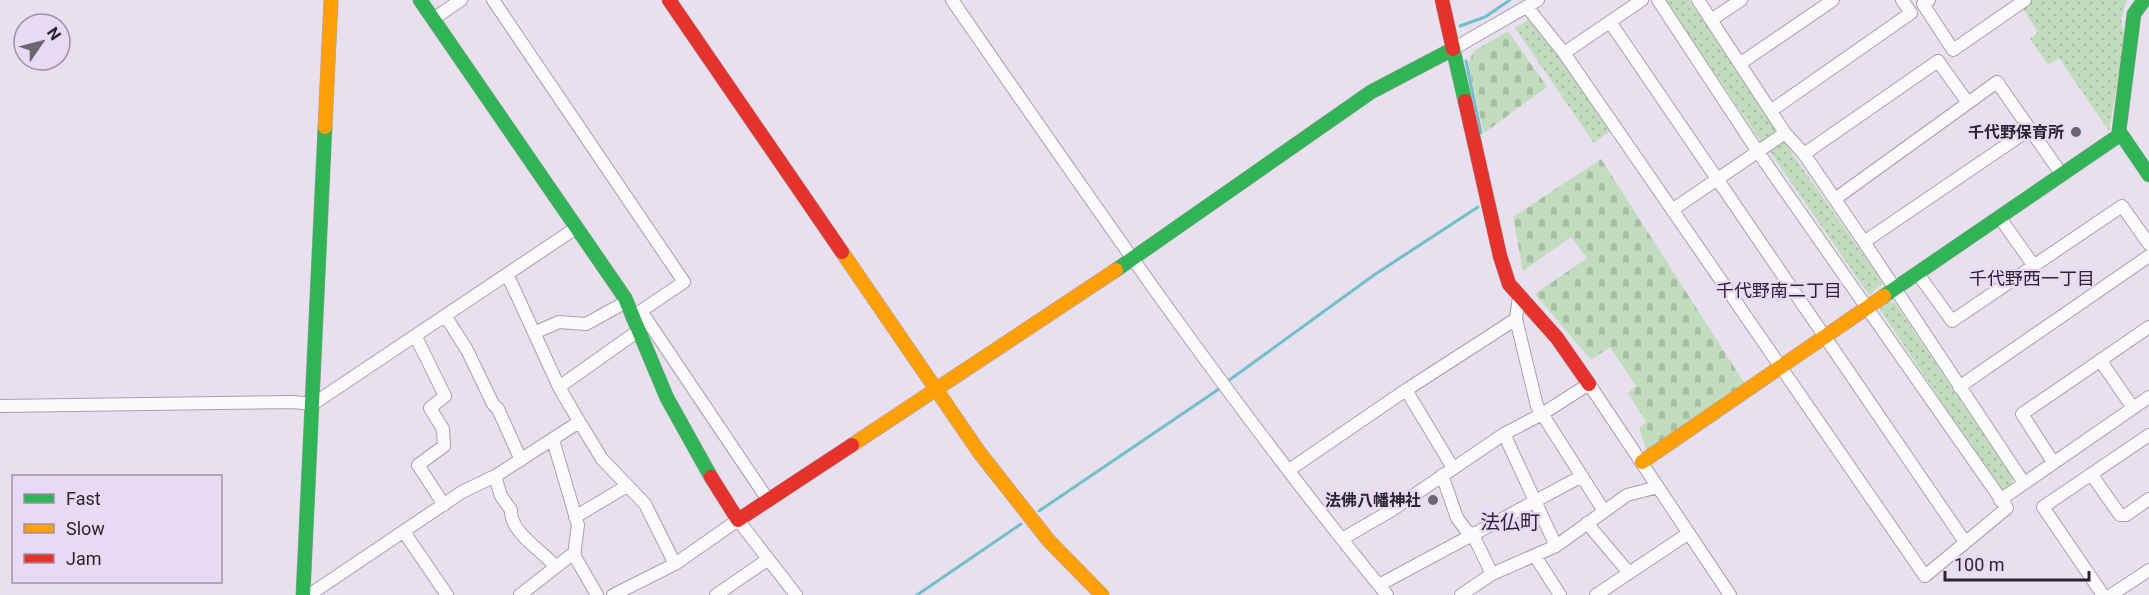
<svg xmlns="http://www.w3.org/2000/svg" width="2149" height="595" viewBox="0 0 2149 595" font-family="Roboto,'Noto Sans JP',sans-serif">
  <defs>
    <pattern id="cemetery-stones" width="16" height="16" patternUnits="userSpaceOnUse" patternTransform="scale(1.5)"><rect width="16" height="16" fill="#c2ddbe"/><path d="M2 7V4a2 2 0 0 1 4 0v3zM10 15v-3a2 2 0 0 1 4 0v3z" fill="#a7bea4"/></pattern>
    <pattern id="park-dots" width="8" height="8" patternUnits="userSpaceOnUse" patternTransform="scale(1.5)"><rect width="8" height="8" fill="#c2ddbe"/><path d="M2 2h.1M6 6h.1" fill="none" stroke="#a7bea4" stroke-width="1.8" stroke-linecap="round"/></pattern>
  </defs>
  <rect width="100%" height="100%" fill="#e8e0ee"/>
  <path fill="url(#cemetery-stones)" d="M 1508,31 L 1547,87 L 1484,133 L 1468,63 L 1474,51 Z
    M 1601,159 L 1745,384 L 1647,451 L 1639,428 L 1646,422 L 1628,393 L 1636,386 L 1610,347 L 1591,360 L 1535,294 L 1587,258 L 1571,237 L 1523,271 L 1513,217 Z"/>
  <path fill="url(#park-dots)" d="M 1665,0 L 1689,0 L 1779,133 L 1763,144 Z
    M 2032,0 L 2127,0 L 2121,19 L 2125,40 L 2109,131 L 2059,58 L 2048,65 L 2030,39 L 2038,32 L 2022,7 Z
    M 1531,18 L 1568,70 L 1577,76 L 1613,129 L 1594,143 L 1515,28 Z
    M 1782,139 L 1883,283 L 1869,295 L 1768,149 Z
    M 1888,302 L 1895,303 L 2012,477 L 2012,485 L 2003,494 L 1881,311 L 1880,307 Z"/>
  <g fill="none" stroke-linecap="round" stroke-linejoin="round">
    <path stroke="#71bfc9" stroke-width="3" d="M 1460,26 L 1485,17 L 1510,0
      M 1466,61 L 1481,133
      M 1228,381 L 1374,275 L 1478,207
      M 1039,511 L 1219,389
      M 917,595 L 1021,524"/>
    <g stroke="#a8a1ac" stroke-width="14">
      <path id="street" d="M 493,0 L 684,282 L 632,317
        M 952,0 C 1092,202 1231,405 1387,595
        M 1698,0 L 1785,133 L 1804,154 L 1864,242 L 2024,483
        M 1929,0 L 1923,4 L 1953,50 L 2025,0
        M 1527,7 L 1564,53 L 1925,576 L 2007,508 L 1758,152 L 1658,0
        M 433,19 L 461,0
        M 1711,20 L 1741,0
        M 1610,22 L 1965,542
        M 1453,49 L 1538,0
        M 1564,53 L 1642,0
        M 1741,63 L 1833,0
        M 1772,110 L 1911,13 L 1902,0
        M 1804,154 L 1938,61 L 1968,103
        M 1835,199 L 1997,82 L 2062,175
        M 1672,210 L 1785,133
        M 2000,218 L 2034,266
        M 1864,242 L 2030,129
        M 1918,274 L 1952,321 L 2122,206 L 2149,244
        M 508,276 L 559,387 L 577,418 L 602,459 L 645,504 L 675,564
        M 1519,297 L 1516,319 L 1537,406 L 1604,511
        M 641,311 L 768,500
        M 446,317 L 467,350 L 493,404 L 498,409 L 521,460
        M 536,332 L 559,322 L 586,324 L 626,302
        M 416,337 L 445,396 L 430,408 L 443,429 L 444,446 L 418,465 L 444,505
        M 2100,360 L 2133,408
        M 559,387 L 638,331
        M 1959,387 L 2149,256
        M 1406,390 L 1453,468
        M 0,406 L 293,402 L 313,404 L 576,228
        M 1504,434 L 1556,546
        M 553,440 L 578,525 L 574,555 L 597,595
        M 2053,462 L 2022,414 L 2149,327
        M 1289,470 L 1406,390 L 1516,319
        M 2091,474 L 2120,515 L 2126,515 L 2149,499
        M 1442,475 L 1457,518 L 1469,534
        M 495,476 L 501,496 L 511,510 C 510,532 540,549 555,566
        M 2000,500 L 2149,397
        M 575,517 L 627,486
        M 1587,523 L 1629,573
        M 404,532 L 447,595
        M 1472,533 L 1492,574
        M 1342,539 L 1392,510 L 1504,434 L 1542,414 L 1589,384 L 1730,595
        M 1535,556 L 1560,595
        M 1379,585 L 1582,476
        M 309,595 L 462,492 L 497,475 L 579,422
        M 520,595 L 575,552
        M 613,595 L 675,564 L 738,520 L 796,595
        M 716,595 L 767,560
        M 1461,595 L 1492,574 L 1556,546 L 1627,495 L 1658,487
        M 1596,595 L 1689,533
        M 2103,595 L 2043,507 L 2149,435
        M 2111,595 L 2149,570"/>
    </g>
    <g stroke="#a8a1ac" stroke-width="15">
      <path id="fast" d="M 420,0 L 625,298 L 667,398 L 711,477
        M 2144,0 L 2134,14 L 2119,131 L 2149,175
        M 1116,270 L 1371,92 L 1453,49 L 1465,101
        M 1884,296 L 2121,134
        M 303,595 L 325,127"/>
    </g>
    <g stroke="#a8a1ac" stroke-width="15">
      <path id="slow" d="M 325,127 L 331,0
        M 842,252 L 979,452 L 1049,541 L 1102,595
        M 852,445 L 1116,270
        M 1642,462 L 1884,296"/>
    </g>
    <g stroke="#a8a1ac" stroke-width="15">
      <path id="jam" d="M 669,0 L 842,252
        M 1442,0 L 1453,49
        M 1465,101 L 1500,256 L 1509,284 L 1557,338 L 1589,384
        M 711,477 L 738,520 L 852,445"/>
    </g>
    <use href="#street" stroke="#fcfafc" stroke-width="12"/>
    <use href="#fast" stroke="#30b455" stroke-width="14"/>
    <use href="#slow" stroke="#ff9f0a" stroke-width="14"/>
    <use href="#jam" stroke="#e5322d" stroke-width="14"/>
  </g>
  <g fill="#6c6671" stroke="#e9daf4" stroke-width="2">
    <circle cx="2076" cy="132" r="6"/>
    <circle cx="1433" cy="500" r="6"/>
  </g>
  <g text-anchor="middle" stroke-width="5" stroke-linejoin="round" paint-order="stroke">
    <g font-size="16" font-weight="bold" fill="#2a252e" stroke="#e9daf4" text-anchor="end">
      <text x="2064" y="138">千代野保育所</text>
      <text x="1421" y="506">法佛八幡神社</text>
    </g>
    <g font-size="18" fill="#2f2437" stroke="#e9daf4">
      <text x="2032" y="285">千代野西一丁目</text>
      <text x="1779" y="297">千代野南二丁目</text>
    </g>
    <g font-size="20" fill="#2f2437" stroke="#e9daf4">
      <text x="1510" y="529">法仏町</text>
    </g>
  </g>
  <rect x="12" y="475" width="210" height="108" fill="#e9daf4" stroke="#9d92a5" stroke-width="1.5"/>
  <rect x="24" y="494" width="30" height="9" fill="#30b455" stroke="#9d92a5" stroke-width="1.5"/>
  <text x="66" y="505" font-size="18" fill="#2a252e">Fast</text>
  <rect x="24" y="524" width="30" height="9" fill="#ff9f0a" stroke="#9d92a5" stroke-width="1.5"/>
  <text x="66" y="535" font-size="18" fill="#2a252e">Slow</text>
  <rect x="24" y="554" width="30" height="9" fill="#e5322d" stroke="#9d92a5" stroke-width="1.5"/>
  <text x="66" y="565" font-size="18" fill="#2a252e">Jam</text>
  <g transform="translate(42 42) rotate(55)"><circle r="28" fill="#e9daf4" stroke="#9d92a5" stroke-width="1.5"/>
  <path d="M0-4.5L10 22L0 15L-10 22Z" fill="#6c6671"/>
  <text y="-9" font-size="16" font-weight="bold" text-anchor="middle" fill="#2a252e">N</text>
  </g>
  <path d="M1945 571v9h144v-9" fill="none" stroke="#2a252e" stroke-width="3"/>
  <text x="1954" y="571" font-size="18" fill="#2a252e" stroke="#e9daf4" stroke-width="4.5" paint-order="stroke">100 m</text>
</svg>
